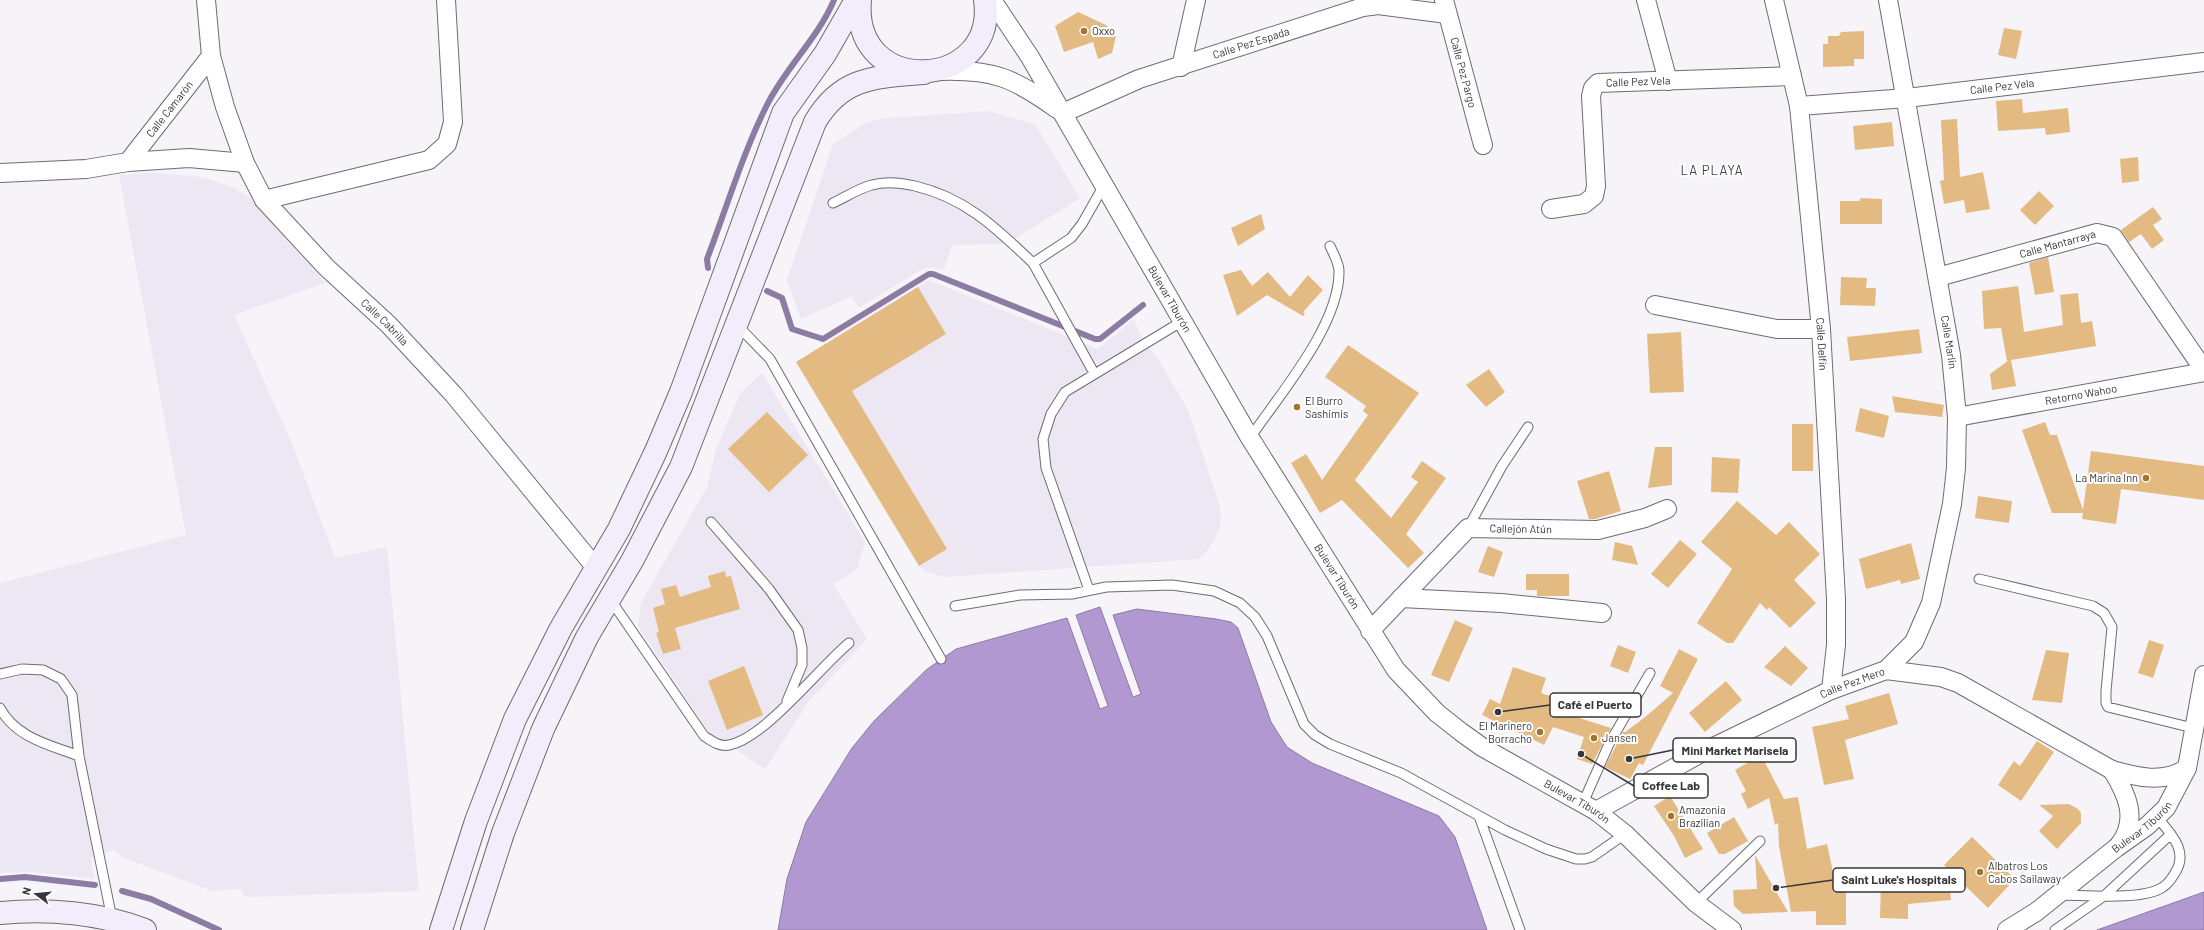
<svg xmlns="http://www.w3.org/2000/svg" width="2204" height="930" viewBox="0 0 2204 930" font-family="Barlow,sans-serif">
  <rect width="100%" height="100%" fill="#f6f4f9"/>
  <path fill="#ece7f3" d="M 988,111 L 1035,124 L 1080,198 L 1007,244 L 952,245 L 944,270 L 935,268 L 924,268 L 859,308 L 852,296 L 801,319 L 787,280 L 833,144 L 864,124 L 878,119 Z
    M 152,173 L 194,176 L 215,181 L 234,188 L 250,198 L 325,283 L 234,315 L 291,441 L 335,558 L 387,547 L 419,891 L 244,897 L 242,889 L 212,891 L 124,858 L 114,850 L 91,857 L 94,879 L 34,872 L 0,873 L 0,583 L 186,535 L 119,175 Z
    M 929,280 L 1098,349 L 1134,319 L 1139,333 L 1160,362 L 1189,412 L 1218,501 L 1221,514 L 1220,527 L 1213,543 L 1205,553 L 1198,559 L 944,577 L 925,571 L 919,566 L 796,362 Z
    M 762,373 L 865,542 L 857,570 L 833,584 L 867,639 L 810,700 L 765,769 L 709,732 L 638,627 L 641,603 L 707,487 L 716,450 L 739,395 Z"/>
  <path fill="#b198d1" stroke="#8c7ba3" d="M 1100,607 L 1133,697 L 1141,694 L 1113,615 L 1137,609 L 1216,619 L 1231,622 L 1238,628 L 1271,722 L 1287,747 L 1312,763 L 1439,816 L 1455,837 L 1487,930 L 778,930 L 787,879 L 806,822 L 852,748 L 874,721 L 926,670 L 956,649 L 1067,618 L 1100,709 L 1108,706 L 1076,615 Z
    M 2204,892 L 2204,930 L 2097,930 Z"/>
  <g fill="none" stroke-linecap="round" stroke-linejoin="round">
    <path stroke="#8c7ba3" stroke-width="6" d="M 708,268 L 707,259 C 727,207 743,152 768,103 C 787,66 818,38 834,0
      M 767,291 L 782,298 L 792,329 L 823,339 L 929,274 L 933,274 L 1095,339 L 1100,339 L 1143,305
      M 0,879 L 25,877 L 95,885
      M 122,891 L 151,899 L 219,930"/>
  </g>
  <path fill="#e4ba83" d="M 1078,12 L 1106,25 L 1116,36 L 1112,53 L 1098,59 L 1093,42 L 1064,52 L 1055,26 Z
    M 2004,28 L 2022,31 L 2016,59 L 1998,55 Z
    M 1864,31 L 1864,59 L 1854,59 L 1854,66 L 1823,67 L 1823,44 L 1828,44 L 1828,36 L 1839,36 L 1841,32 Z
    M 2022,99 L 2023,113 L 2068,108 L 2070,132 L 2046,135 L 2045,128 L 1998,131 L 1996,101 Z
    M 1957,119 L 1960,177 L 1983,172 L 1990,209 L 1966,213 L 1964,200 L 1944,204 L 1940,181 L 1944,180 L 1941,120 Z
    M 1892,122 L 1894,146 L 1855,150 L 1853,126 Z
    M 2138,157 L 2139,181 L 2122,183 L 2120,159 Z
    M 2039,191 L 2054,206 L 2035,225 L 2020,210 Z
    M 1861,198 L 1882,199 L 1882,224 L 1840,224 L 1840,201 L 1859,201 Z
    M 2153,207 L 2162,219 L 2153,225 L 2164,240 L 2152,249 L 2141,234 L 2129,242 L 2121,230 Z
    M 1261,214 L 1265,229 L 1238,246 L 1231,228 Z
    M 2048,257 L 2054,292 L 2035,295 L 2029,263 Z
    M 1241,270 L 1252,286 L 1268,272 L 1290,297 L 1308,275 L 1323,290 L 1303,312 L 1305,314 L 1303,316 L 1267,295 L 1237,316 L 1223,275 Z
    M 1841,277 L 1867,278 L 1866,288 L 1876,288 L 1875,306 L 1840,305 Z
    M 2018,286 L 2024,332 L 2063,325 L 2060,295 L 2078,293 L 2081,323 L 2092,321 L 2096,346 L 2011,360 L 2016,386 L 1992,390 L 1990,374 L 2009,360 L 2007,361 L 2001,328 L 1984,329 L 1982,291 Z
    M 918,287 L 946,334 L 852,391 L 947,549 L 919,566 L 796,362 Z
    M 1919,329 L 1922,353 L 1850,361 L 1847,337 Z
    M 1681,332 L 1684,392 L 1650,393 L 1647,334 Z
    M 1348,345 L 1419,393 L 1355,480 L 1391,518 L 1418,482 L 1411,477 L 1422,461 L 1446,478 L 1406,534 L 1424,553 L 1408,568 L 1342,500 L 1320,513 L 1291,463 L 1306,454 L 1322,480 L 1368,415 L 1363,411 L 1366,406 L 1325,377 Z
    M 1489,369 L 1505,392 L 1486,407 L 1466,385 Z
    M 1892,396 L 1944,405 L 1942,417 L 1895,412 Z
    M 1860,408 L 1889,416 L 1884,438 L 1855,431 Z
    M 767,412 L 808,455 L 769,492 L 728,449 Z
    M 2045,422 L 2050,435 L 2057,435 L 2083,510 L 2091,451 L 2204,466 L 2204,500 L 2121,489 L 2116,524 L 2082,519 L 2083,513 L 2052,513 L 2022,430 Z
    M 1792,424 L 1813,424 L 1813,471 L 1792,471 Z
    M 1655,447 L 1672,447 L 1672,485 L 1648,488 Z
    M 1712,457 L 1740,459 L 1738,493 L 1711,492 Z
    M 1609,471 L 1621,511 L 1595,519 L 1589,519 L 1577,481 Z
    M 1978,496 L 2012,501 L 2009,523 L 1975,518 Z
    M 1737,501 L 1776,535 L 1789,522 L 1820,554 L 1794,580 L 1816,603 L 1790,628 L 1769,607 L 1767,610 L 1760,603 L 1733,643 L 1727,643 L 1697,623 L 1732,569 L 1701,542 Z
    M 1680,540 L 1697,554 L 1668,588 L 1651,574 Z
    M 1615,542 L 1632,546 L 1638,565 L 1612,560 Z
    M 1911,543 L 1920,579 L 1901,584 L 1900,580 L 1866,589 L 1859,559 Z
    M 1488,546 L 1503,552 L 1494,577 L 1478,572 Z
    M 725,571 L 726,577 L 731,576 L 740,609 L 675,628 L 681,649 L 663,654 L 656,633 L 659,632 L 653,608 L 665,604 L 661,589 L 676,585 L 680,597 L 711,587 L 708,576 Z
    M 1526,574 L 1569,574 L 1569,596 L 1537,596 L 1537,590 L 1526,590 Z
    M 1455,620 L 1473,628 L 1449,682 L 1431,675 Z
    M 2149,640 L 2164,645 L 2153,678 L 2138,673 Z
    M 1618,645 L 1636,652 L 1628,673 L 1610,666 Z
    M 1785,646 L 1808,668 L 1791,686 L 1764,667 Z
    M 1679,649 L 1698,659 L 1643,765 L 1639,763 L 1630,779 L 1605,767 L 1623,732 L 1625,732 L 1644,718 L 1673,693 L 1660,686 Z
    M 2046,650 L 2069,653 L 2062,703 L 2032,700 Z
    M 744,666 L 763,715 L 727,730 L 708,681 Z
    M 1513,667 L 1546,678 L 1541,693 L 1580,706 L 1576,717 L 1611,728 L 1592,764 L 1577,759 L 1584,737 L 1553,727 L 1544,745 L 1482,715 L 1490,699 L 1500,704 Z
    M 1726,681 L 1742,700 L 1705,732 L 1689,713 Z
    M 1889,693 L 1898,724 L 1845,740 L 1854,779 L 1824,785 L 1812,727 L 1849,719 L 1845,706 Z
    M 2037,741 L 2054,752 L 2021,801 L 1998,785 L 2014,761 L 2020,766 Z
    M 1761,755 L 1784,799 L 1798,797 L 1807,849 L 1827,844 L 1836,886 L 1846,886 L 1846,925 L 1816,925 L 1816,911 L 1791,912 L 1779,846 L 1778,823 L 1775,825 L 1769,798 L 1748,809 L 1741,794 L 1746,791 L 1735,770 Z
    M 1670,796 L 1703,849 L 1685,858 L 1674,836 L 1654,806 Z
    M 2069,804 L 2078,809 L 2081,813 L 2081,823 L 2057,849 L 2039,831 L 2053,816 L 2039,805 Z
    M 1734,817 L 1748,841 L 1725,854 L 1719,854 L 1707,833 Z
    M 1972,837 L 2015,879 L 1988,908 L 1944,865 Z
    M 1755,855 L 1788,912 L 1743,914 L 1734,906 L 1733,890 L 1757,889 Z
    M 1881,880 L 1909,881 L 1909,886 L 1949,882 L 1951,900 L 1908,904 L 1908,919 L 1880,918 Z"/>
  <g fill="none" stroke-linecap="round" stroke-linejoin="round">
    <g stroke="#6d6c70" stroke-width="11">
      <path id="lane" d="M 833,203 C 846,197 859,188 872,185 C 885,181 902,183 915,186 C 966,198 996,228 1033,263
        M 737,325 L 770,359 L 941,659
        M 1094,373 L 1033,263 L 1071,238 L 1082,224 L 1103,187
        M 1250,438 C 1279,395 1340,325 1339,271 C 1339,263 1333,253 1330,246
        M 711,522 L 769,589 L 798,630 L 802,648 L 802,665 L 787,701
        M 1468,528 L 1502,466 L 1528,427
        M 1979,579 L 2093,606 L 2104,613 L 2112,627 L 2106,691 L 2106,703 L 2108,707 L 2193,728
        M 1089,590 L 1046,468 L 1043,439 L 1051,414 L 1065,392 L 1181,322
        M 610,599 L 704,736 C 712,741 719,747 729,745 C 765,738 819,668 849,643
        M 955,606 L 1020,595 L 1072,594 L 1106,587 L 1172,585 L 1214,591 L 1240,603 L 1255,617 L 1267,636 L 1304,724 L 1315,735 L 1330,744 L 1401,773 L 1505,830 L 1546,849 L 1576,859 L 1585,859 L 1592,857 L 1625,834
        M 0,674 L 22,669 L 43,670 L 61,679 L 72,695 L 79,756 L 112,919
        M 0,708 C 16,738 50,745 79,756
        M 1583,803 L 1609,744 L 1650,673
        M 1479,816 L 1520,930
        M 2060,895 C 2084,895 2143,901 2163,887 C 2168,884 2172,878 2175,873 C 2189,851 2171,834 2157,817
        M 1696,903 L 1760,841
        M 2055,930 L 2104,896 L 2171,834"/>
    </g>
    <g stroke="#6d6c70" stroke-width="20">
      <g id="street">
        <path id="s1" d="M 206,0 L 211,56 L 225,107 L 245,163 L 264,200 L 326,267 L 389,325 L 454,395 L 596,568"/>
        <path id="s2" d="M 992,0 L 1030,57 L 1250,438 L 1396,670 L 1437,713 L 1461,732 L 1482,747 L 1596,811 L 1625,834 L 1696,903 L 1732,930"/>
        <path id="s3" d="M 1444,0 L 1483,145"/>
        <path d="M 1646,0 L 1668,81"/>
        <path id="s4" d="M 1774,0 L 1799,106 L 1821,329 L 1836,599 L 1836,645 L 1831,690"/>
        <path d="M 1181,67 L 1196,0"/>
        <path d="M 939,71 C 993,69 1014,78 1057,109"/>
        <path id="s5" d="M 1799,106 L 1907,98 L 2204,62"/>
        <path id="s6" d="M 1063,113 L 1139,79 L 1363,7 L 1378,5 L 1447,14"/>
        <path d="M 128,162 L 189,158 L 245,163"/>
        <path id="s7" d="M 0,173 L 86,169 L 128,162 L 211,56"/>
        <path d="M 264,200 L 429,160 L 447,144 L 453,122 L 446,0"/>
        <path id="s8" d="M 1551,209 L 1584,204 L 1594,196 L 1596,186 L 1591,96 L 1593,88 L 1598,83 L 1792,76"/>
        <path id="s9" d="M 1938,277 L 2097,233 L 2113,237 L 2204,370"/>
        <path d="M 1655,305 L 1777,329 L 1821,329"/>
        <path id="s10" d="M 1957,417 L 2204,372"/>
        <path d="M 1401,598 L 1501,603 L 1602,613"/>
        <path id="s11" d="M 1370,631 L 1468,528 L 1598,530 L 1645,518 L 1667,509"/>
        <path d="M 1886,670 L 1914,642 L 1931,603 L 1952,504 L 1956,468 L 1957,417 L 1951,355 L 1888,0"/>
        <path d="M 2112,770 C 2127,794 2139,820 2119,845"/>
        <path id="s12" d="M 1596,811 L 1703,752 L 1831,690 L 1886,670 L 1941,677 L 1958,683 L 2112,770 C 2137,777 2164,784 2187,768"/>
        <path id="s13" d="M 2007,930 L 2036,912 L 2116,848 L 2147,826 L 2166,808 L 2187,768 L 2204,675"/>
      </g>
    </g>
    <g stroke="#6d6c70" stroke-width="24">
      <path id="secondary" d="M 860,0 C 851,99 998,91 985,0
        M 0,913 C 48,908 100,913 145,930
        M 441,930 L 476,821 L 515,719 L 561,628 L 619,529 L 656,451 L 681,392 L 783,113 L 825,54 L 856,0
        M 472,930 L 503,833 L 543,729 L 587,637 L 632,561 L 681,467 L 815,122 C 842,76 876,77 924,73"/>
    </g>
    <use href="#lane" stroke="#fff" stroke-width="9"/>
    <use href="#street" stroke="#fff" stroke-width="18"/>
    <use href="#secondary" stroke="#f3edfb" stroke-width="22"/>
  </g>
  <g fill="#a57329" stroke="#fff" stroke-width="1.5">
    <circle cx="1084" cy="31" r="4"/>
    <circle cx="1297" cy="407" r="4"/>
    <circle cx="2146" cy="478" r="4"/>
    <circle cx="1540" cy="732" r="4"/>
    <circle cx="1594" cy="738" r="4"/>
    <circle cx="1671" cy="816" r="4"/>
    <circle cx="1980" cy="872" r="4"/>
  </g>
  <g text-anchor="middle" stroke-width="4" stroke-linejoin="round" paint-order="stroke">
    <g font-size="11" fill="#373638" stroke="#fff" text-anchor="start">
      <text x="1092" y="35">Oxxo</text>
      <text x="1305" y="405">El Burro<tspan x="1305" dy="13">Sashimis</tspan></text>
      <text x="2138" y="482" text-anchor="end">La Marina Inn</text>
      <text x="1532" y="730" text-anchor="end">El Marinero<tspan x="1532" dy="13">Borracho</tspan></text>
      <text x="1602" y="742">Jansen</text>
      <text x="1679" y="814">Amazonia<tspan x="1679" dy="13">Brazilian</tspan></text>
      <text x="1988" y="870">Albatros Los<tspan x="1988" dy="13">Cabos Sailaway</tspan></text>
    </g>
    <g font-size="11" fill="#373638" stroke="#fff">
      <text dy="4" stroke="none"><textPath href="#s6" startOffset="201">Calle Pez Espada</textPath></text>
      <text dy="4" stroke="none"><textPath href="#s3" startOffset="75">Calle Pez Pargo</textPath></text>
      <text dy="4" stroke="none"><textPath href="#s8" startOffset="202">Calle Pez Vela</textPath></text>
      <text dy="4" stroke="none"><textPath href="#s5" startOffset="204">Calle Pez Vela</textPath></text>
      <text dy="4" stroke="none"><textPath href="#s7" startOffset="196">Calle Camarón</textPath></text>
      <text dy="4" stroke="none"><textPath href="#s9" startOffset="124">Calle Mantarraya</textPath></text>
      <text dy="4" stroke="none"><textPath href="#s2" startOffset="348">Bulevar Tiburón</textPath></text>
      <text dy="4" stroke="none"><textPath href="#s1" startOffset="382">Calle Cabrilla</textPath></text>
      <text transform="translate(1949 342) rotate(81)" y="4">Calle Marlin</text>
      <text dy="4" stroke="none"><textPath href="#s4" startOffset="348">Calle Delfín</textPath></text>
      <text dy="4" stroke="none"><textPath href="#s10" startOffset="126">Retorno Wahoo</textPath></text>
      <text dy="4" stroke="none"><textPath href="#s11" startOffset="195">Callejón Atún</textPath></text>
      <text dy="4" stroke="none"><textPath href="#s2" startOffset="672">Bulevar Tiburón</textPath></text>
      <text dy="4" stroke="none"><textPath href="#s12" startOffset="287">Calle Pez Mero</textPath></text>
      <text dy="4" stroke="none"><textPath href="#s2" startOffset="1008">Bulevar Tiburón</textPath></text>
      <text dy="4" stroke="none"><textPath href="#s13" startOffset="170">Bulevar Tiburón</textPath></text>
    </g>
    <g font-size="13" letter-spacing="1" fill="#434145" stroke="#fff">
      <text x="1712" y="175">LA PLAYA</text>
    </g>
  </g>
  <path fill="none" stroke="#373638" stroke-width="1.5" d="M1498 712L1550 705M1629 759L1673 750M1581 754L1634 786M1776 888L1833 880"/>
  <g fill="#373638" stroke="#fff" stroke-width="1.5">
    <circle cx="1498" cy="712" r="4"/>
    <circle cx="1629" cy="759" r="4"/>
    <circle cx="1581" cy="754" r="4"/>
    <circle cx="1776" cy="888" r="4"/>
  </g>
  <g fill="#fff" stroke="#373638" stroke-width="1.5">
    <rect x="1550" y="693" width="91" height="24" rx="4"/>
    <rect x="1673" y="738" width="123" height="24" rx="4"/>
    <rect x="1634" y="774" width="74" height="24" rx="4"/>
    <rect x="1833" y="868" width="132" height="24" rx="4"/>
  </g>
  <g font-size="12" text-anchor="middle" font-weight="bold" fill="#373638">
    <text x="1595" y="709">Café el Puerto</text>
    <text x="1735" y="755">Mini Market Marisela</text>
    <text x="1671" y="790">Coffee Lab</text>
    <text x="1899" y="884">Saint Luke's Hospitals</text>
  </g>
  <g transform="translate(36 894) rotate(286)" stroke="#ffffff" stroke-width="3" paint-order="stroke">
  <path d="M0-3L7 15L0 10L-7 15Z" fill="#373638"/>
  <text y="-6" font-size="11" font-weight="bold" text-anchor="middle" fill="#373638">N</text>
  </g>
</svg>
